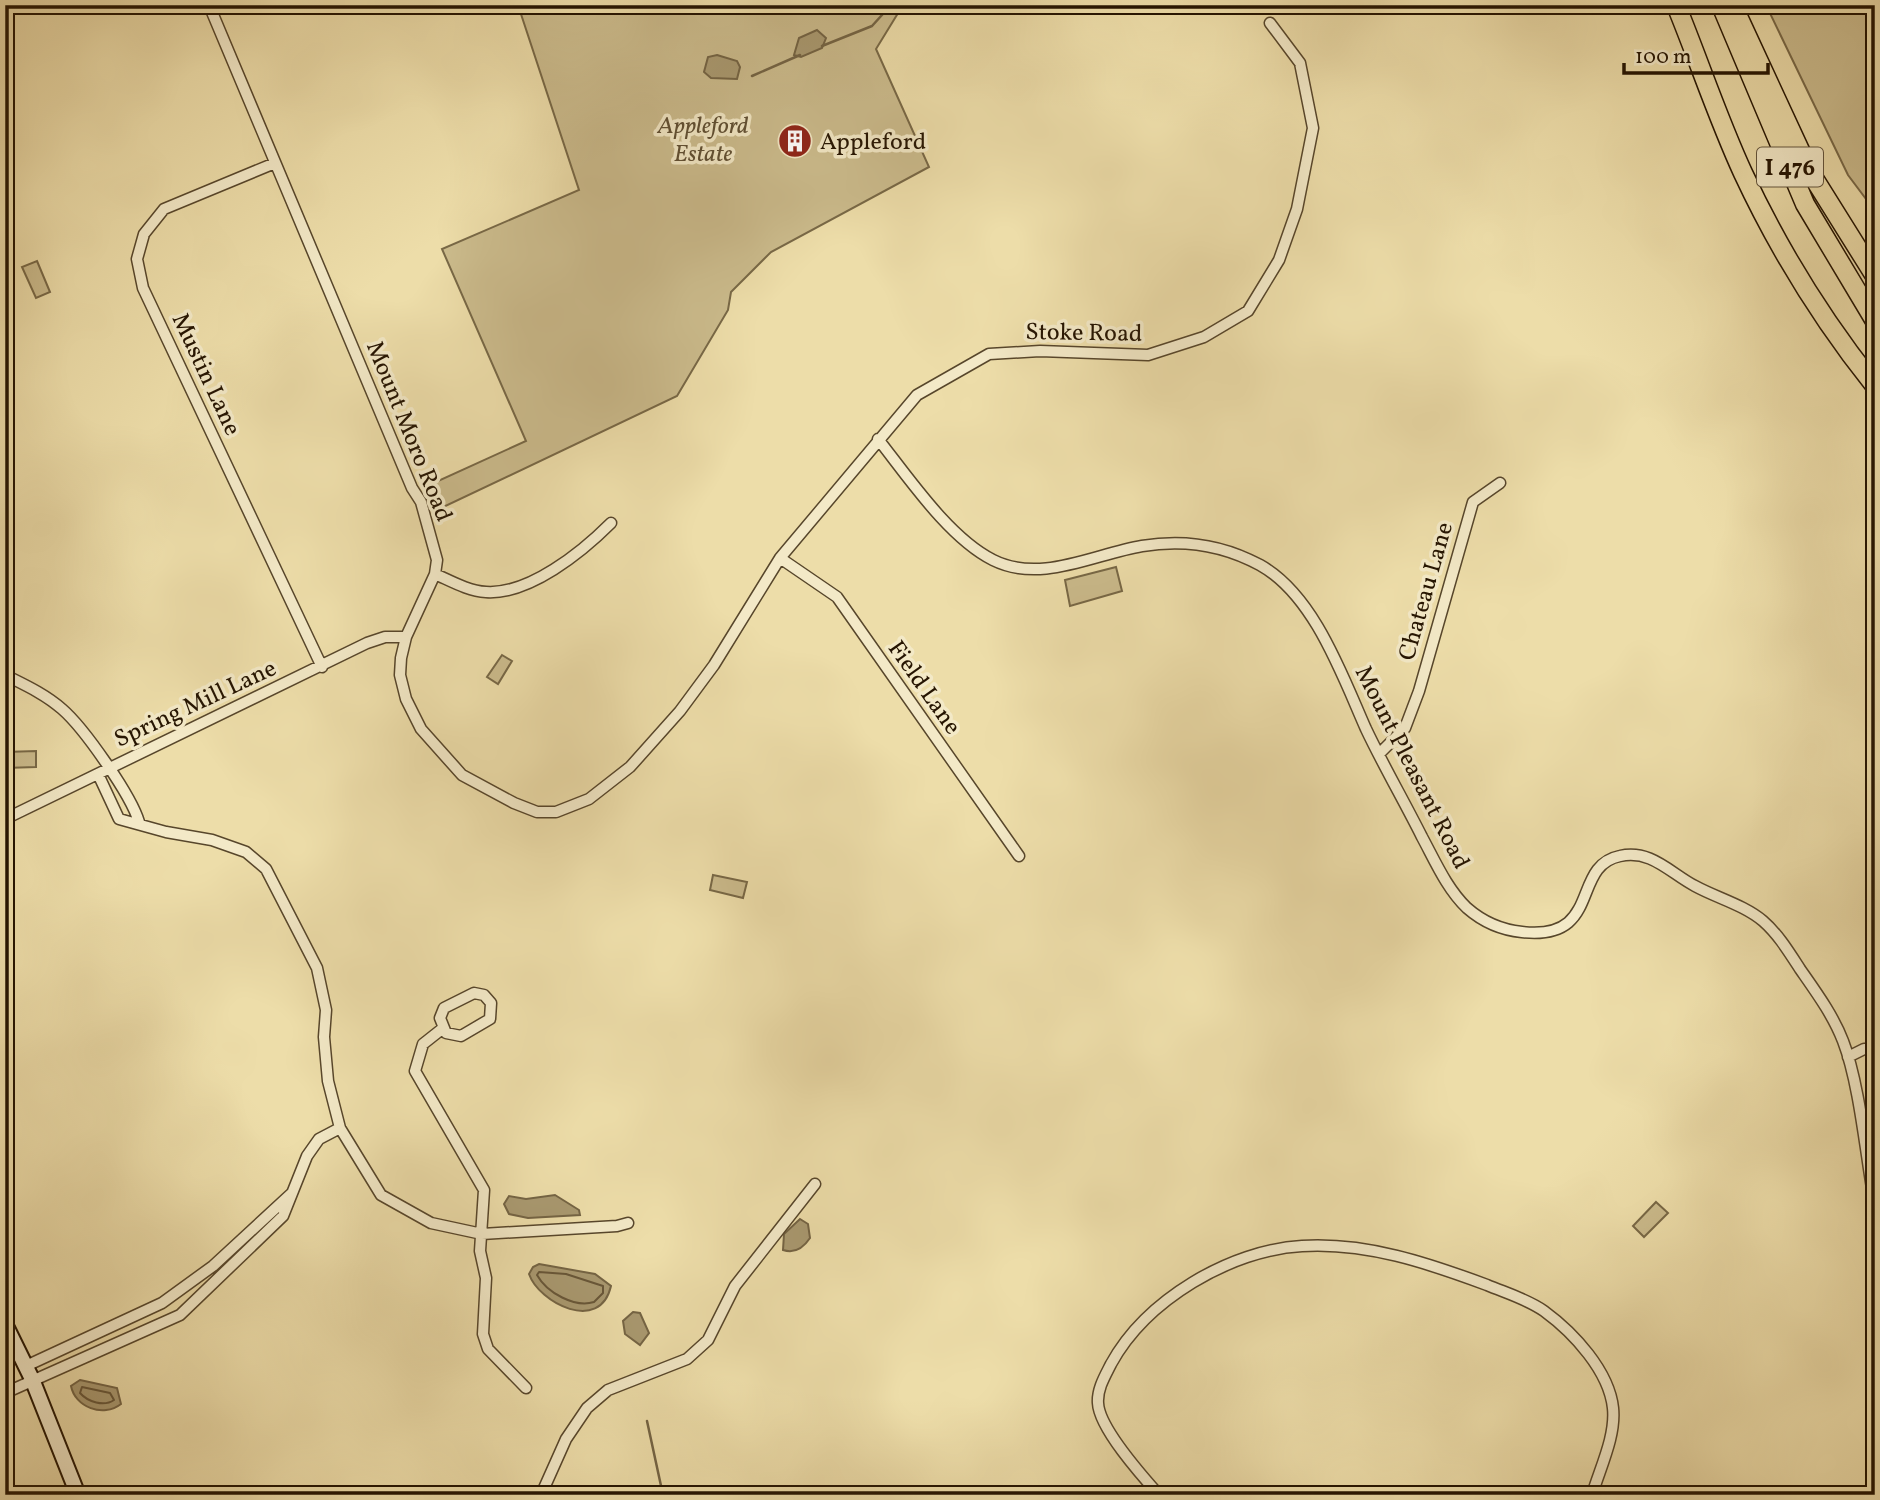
<svg xmlns="http://www.w3.org/2000/svg" width="1880" height="1500" viewBox="0 0 1880 1500" font-family="Vollkorn,serif">
  <rect width="100%" height="100%" fill="#eddda9"/>
  <filter id="stains"><feTurbulence type="fractalNoise" baseFrequency=".00286" numOctaves="4"/><feColorMatrix values="0 0 0 0 .2 0 0 0 0 .09 0 0 0 0 .02 0 0 0 .5 -.17"/></filter>
  <radialGradient id="worn" r=".72"><stop offset=".6" stop-color="#630" stop-opacity="0"/><stop offset="1" stop-color="#630" stop-opacity=".3"/></radialGradient>
  <path fill="#cbbb8c" stroke="#786846" stroke-width="2" d="M 518,5 L 903,5 L 876,49 L 929,167 L 771,252 L 731,292 L 728,310 L 677,396 L 437,510 L 427,486 L 526,441 L 442,249 L 579,190 Z
    M 1766,5 L 1875,5 L 1875,211 L 1848,175 Z
    M 37,261 L 50,292 L 36,298 L 22,267 Z
    M 1116,567 L 1122,591 L 1070,606 L 1065,580 Z
    M 502,655 L 512,661 L 498,684 L 487,677 Z
    M 36,751 L 36,767 L 5,768 L 5,752 Z
    M 713,875 L 747,882 L 743,898 L 710,890 Z
    M 1656,1202 L 1668,1213 L 1644,1237 L 1633,1226 Z"/>
  <path fill="#a99970" stroke="#746444" stroke-width="2" d="M 817,30 L 826,38 L 822,48 L 801,57 L 794,55 L 799,38 Z
    M 717,55 L 737,61 L 740,67 L 737,79 L 711,78 L 704,72 L 708,57 Z
    M 555,1195 L 579,1210 L 580,1215 L 528,1218 L 509,1214 L 504,1204 L 509,1196 L 526,1199 Z
    M 800,1219 L 808,1224 L 810,1238 C 804,1247 795,1254 783,1250 L 784,1234 Z
    M 539,1264 L 595,1274 L 611,1286 C 600,1334 539,1303 529,1274 L 533,1267 Z
    M 633,1312 L 640,1313 L 649,1333 L 640,1345 L 625,1334 L 623,1321 Z
    M 80,1380 L 117,1388 L 121,1404 C 103,1418 75,1407 71,1386 Z"/>
  <g fill="none" stroke-linecap="round" stroke-linejoin="round">
    <path stroke="#675638" stroke-width="2" d="M 539,1272 L 566,1274 L 603,1286 L 603,1293 L 594,1302 C 575,1308 547,1293 537,1275 Z
      M 82,1387 L 110,1393 L 114,1400 C 104,1407 88,1402 80,1393 Z"/>
    <path stroke="#746444" stroke-width="2.5" d="M 822,46 L 872,26 L 891,5
      M 752,76 L 800,55
      M 647,1421 L 663,1495"/>
    <g stroke="#57462b" stroke-width="13">
      <path id="minor" d="M 209,5 L 412,488 L 421,502 L 437,560 L 435,574 L 406,637 L 401,658 L 400,675 L 406,699 L 421,729 L 462,775 L 514,803 L 537,812 L 556,812 L 589,799 L 630,767 L 680,711 L 714,665 L 780,558 L 917,395 L 989,354 L 1040,351 L 1148,355 L 1204,337 L 1248,311 L 1279,260 L 1297,209 L 1313,128 L 1300,63 L 1270,23
        M 275,163 L 164,209 L 144,234 L 137,259 L 143,288 L 322,667
        M 878,439 C 908,477 949,538 993,560 C 1041,584 1094,554 1142,546 C 1183,539 1223,545 1260,565 C 1314,595 1342,675 1366,729 C 1383,765 1404,801 1422,837 C 1435,861 1447,889 1467,908 C 1483,922 1502,930 1522,932 C 1603,941 1570,866 1620,856 C 1651,849 1670,873 1695,886 C 1717,898 1744,905 1763,921 C 1778,934 1789,952 1800,969 C 1816,992 1833,1015 1843,1041 C 1860,1085 1866,1158 1875,1206
        M 780,558 L 837,597 L 1019,856
        M 435,574 C 451,581 468,591 486,592 C 529,595 582,552 611,523
        M 5,675 C 25,685 45,694 62,709 C 84,728 131,795 139,822
        M 1379,754 L 1405,728 L 1419,691 L 1473,502 L 1500,483
        M 98,774 L 119,819 L 166,832 L 212,840 L 246,852 L 266,869 L 317,968 L 326,1010 L 324,1037 L 328,1081 L 340,1128 L 381,1195 L 431,1223 L 482,1234 L 617,1226 L 628,1223
        M 5,819 L 367,643 L 385,637 L 406,637
        M 474,993 L 484,995 L 491,1003 L 490,1019 L 461,1036 L 446,1033 L 440,1018 L 444,1008 Z
        M 442,1029 L 423,1044 L 415,1071 L 484,1190 L 480,1251 L 486,1278 L 483,1334 L 488,1349 L 526,1388
        M 1848,1057 L 1864,1049 L 1875,1050
        M 26,1366 L 162,1303 L 213,1266 L 291,1194
        M 5,1393 L 180,1315 L 283,1216 L 307,1156 L 319,1139 L 340,1128
        M 541,1495 L 566,1439 L 587,1408 L 608,1390 L 687,1359 L 708,1340 L 735,1286 L 815,1184
        M 1159,1495 C 1142,1476 1099,1428 1098,1403 C 1097,1389 1105,1376 1111,1364 C 1146,1300 1230,1250 1302,1246 C 1366,1242 1428,1263 1487,1285 C 1506,1293 1527,1299 1544,1311 C 1574,1333 1609,1371 1613,1408 C 1616,1436 1600,1468 1592,1495"/>
    </g>
    <g stroke="#251401" stroke-width="18">
      <path id="secondary" d="M 5,1324 L 32,1379 L 78,1495"/>
    </g>
    <g stroke="#251401" stroke-width="21">
      <path id="motorway" d="M 1676,5 C 1699,61 1718,119 1743,173 C 1778,248 1823,321 1875,386
        M 1721,5 L 1805,204 L 1875,321
        M 1735,10 L 1810,172 L 1875,276"/>
    </g>
    <use href="#minor" stroke="#f3e9c7" stroke-width="10"/>
    <use href="#secondary" stroke="#f3e9c7" stroke-width="14"/>
    <use href="#motorway" stroke="#eddda9" stroke-width="18"/>
  </g>
  <defs>
    <g id="building-disc" transform="scale(1.75)"><circle r="9.5" fill="#8f2418" stroke="#f3e9c7"/><path d="M-4-6H4V6H1V3H-1V6H-4ZM-2.5-4.3h1.7v1.8h-1.7ZM.8-4.3h1.7v1.8H.8ZM-2.5-1h1.7V.8h-1.7ZM.8-1h1.7V.8H.8Z" fill="#fff"/></g>
  </defs>
  <g fill-rule="evenodd">
    <use href="#building-disc" x="795" y="141"/>
  </g>
  <g text-anchor="middle" stroke-width="7" stroke-linejoin="round" paint-order="stroke">
    <rect fill="#f3e9c7" stroke="#63543c" stroke-width="2" x="1757" y="147.5" width="66" height="39" rx="5"/>
    <g font-size="23" font-weight="bold" fill="#251401">
      <text x="1790" y="175">I 476</text>
    </g>
    <g font-size="24" font-style="italic" fill="#5f4e32" stroke="#f3e9c7">
      <text x="703" y="133">Appleford<tspan x="703" dy="28">Estate</tspan></text>
    </g>
    <g font-size="24" fill="#251401" stroke="#f3e9c7" text-anchor="start">
      <text x="820" y="149">Appleford</text>
    </g>
    <g font-size="24" fill="#251401" stroke="#f3e9c7">
      <text transform="translate(1084 332) rotate(1)" y="8">Stoke Road</text>
      <text transform="translate(207 374) rotate(65)" y="8">Mustin Lane</text>
      <text transform="translate(410 431) rotate(68)" y="8">Mount Moro Road</text>
      <text transform="translate(1425 591) rotate(-74)" y="8">Chateau Lane</text>
      <text transform="translate(925 687) rotate(55)" y="8">Field Lane</text>
      <text transform="translate(195 703) rotate(-25)" y="8">Spring Mill Lane</text>
      <text transform="translate(1413 767) rotate(63)" y="8">Mount Pleasant Road</text>
    </g>
  </g>
  <rect width="1880" height="1500" fill="none" stroke="#eddda9" stroke-width="28"/>
  <rect x="7" y="7" width="1866" height="1486" fill="none" stroke="#251401" stroke-width="3.5"/>
  <rect x="14" y="14" width="1852" height="1472" fill="none" stroke="#251401" stroke-width="2"/>
  <path d="M1624 63v10h144v-10" fill="none" stroke="#251401" stroke-width="3.5"/>
  <text x="1635" y="63" font-size="21" fill="#251401" stroke="#f3e9c7" stroke-width="5" paint-order="stroke">100 m</text>
  <rect width="100%" height="100%" filter="url(#stains)"/>
  <rect width="100%" height="100%" fill="url(#worn)"/>
</svg>
